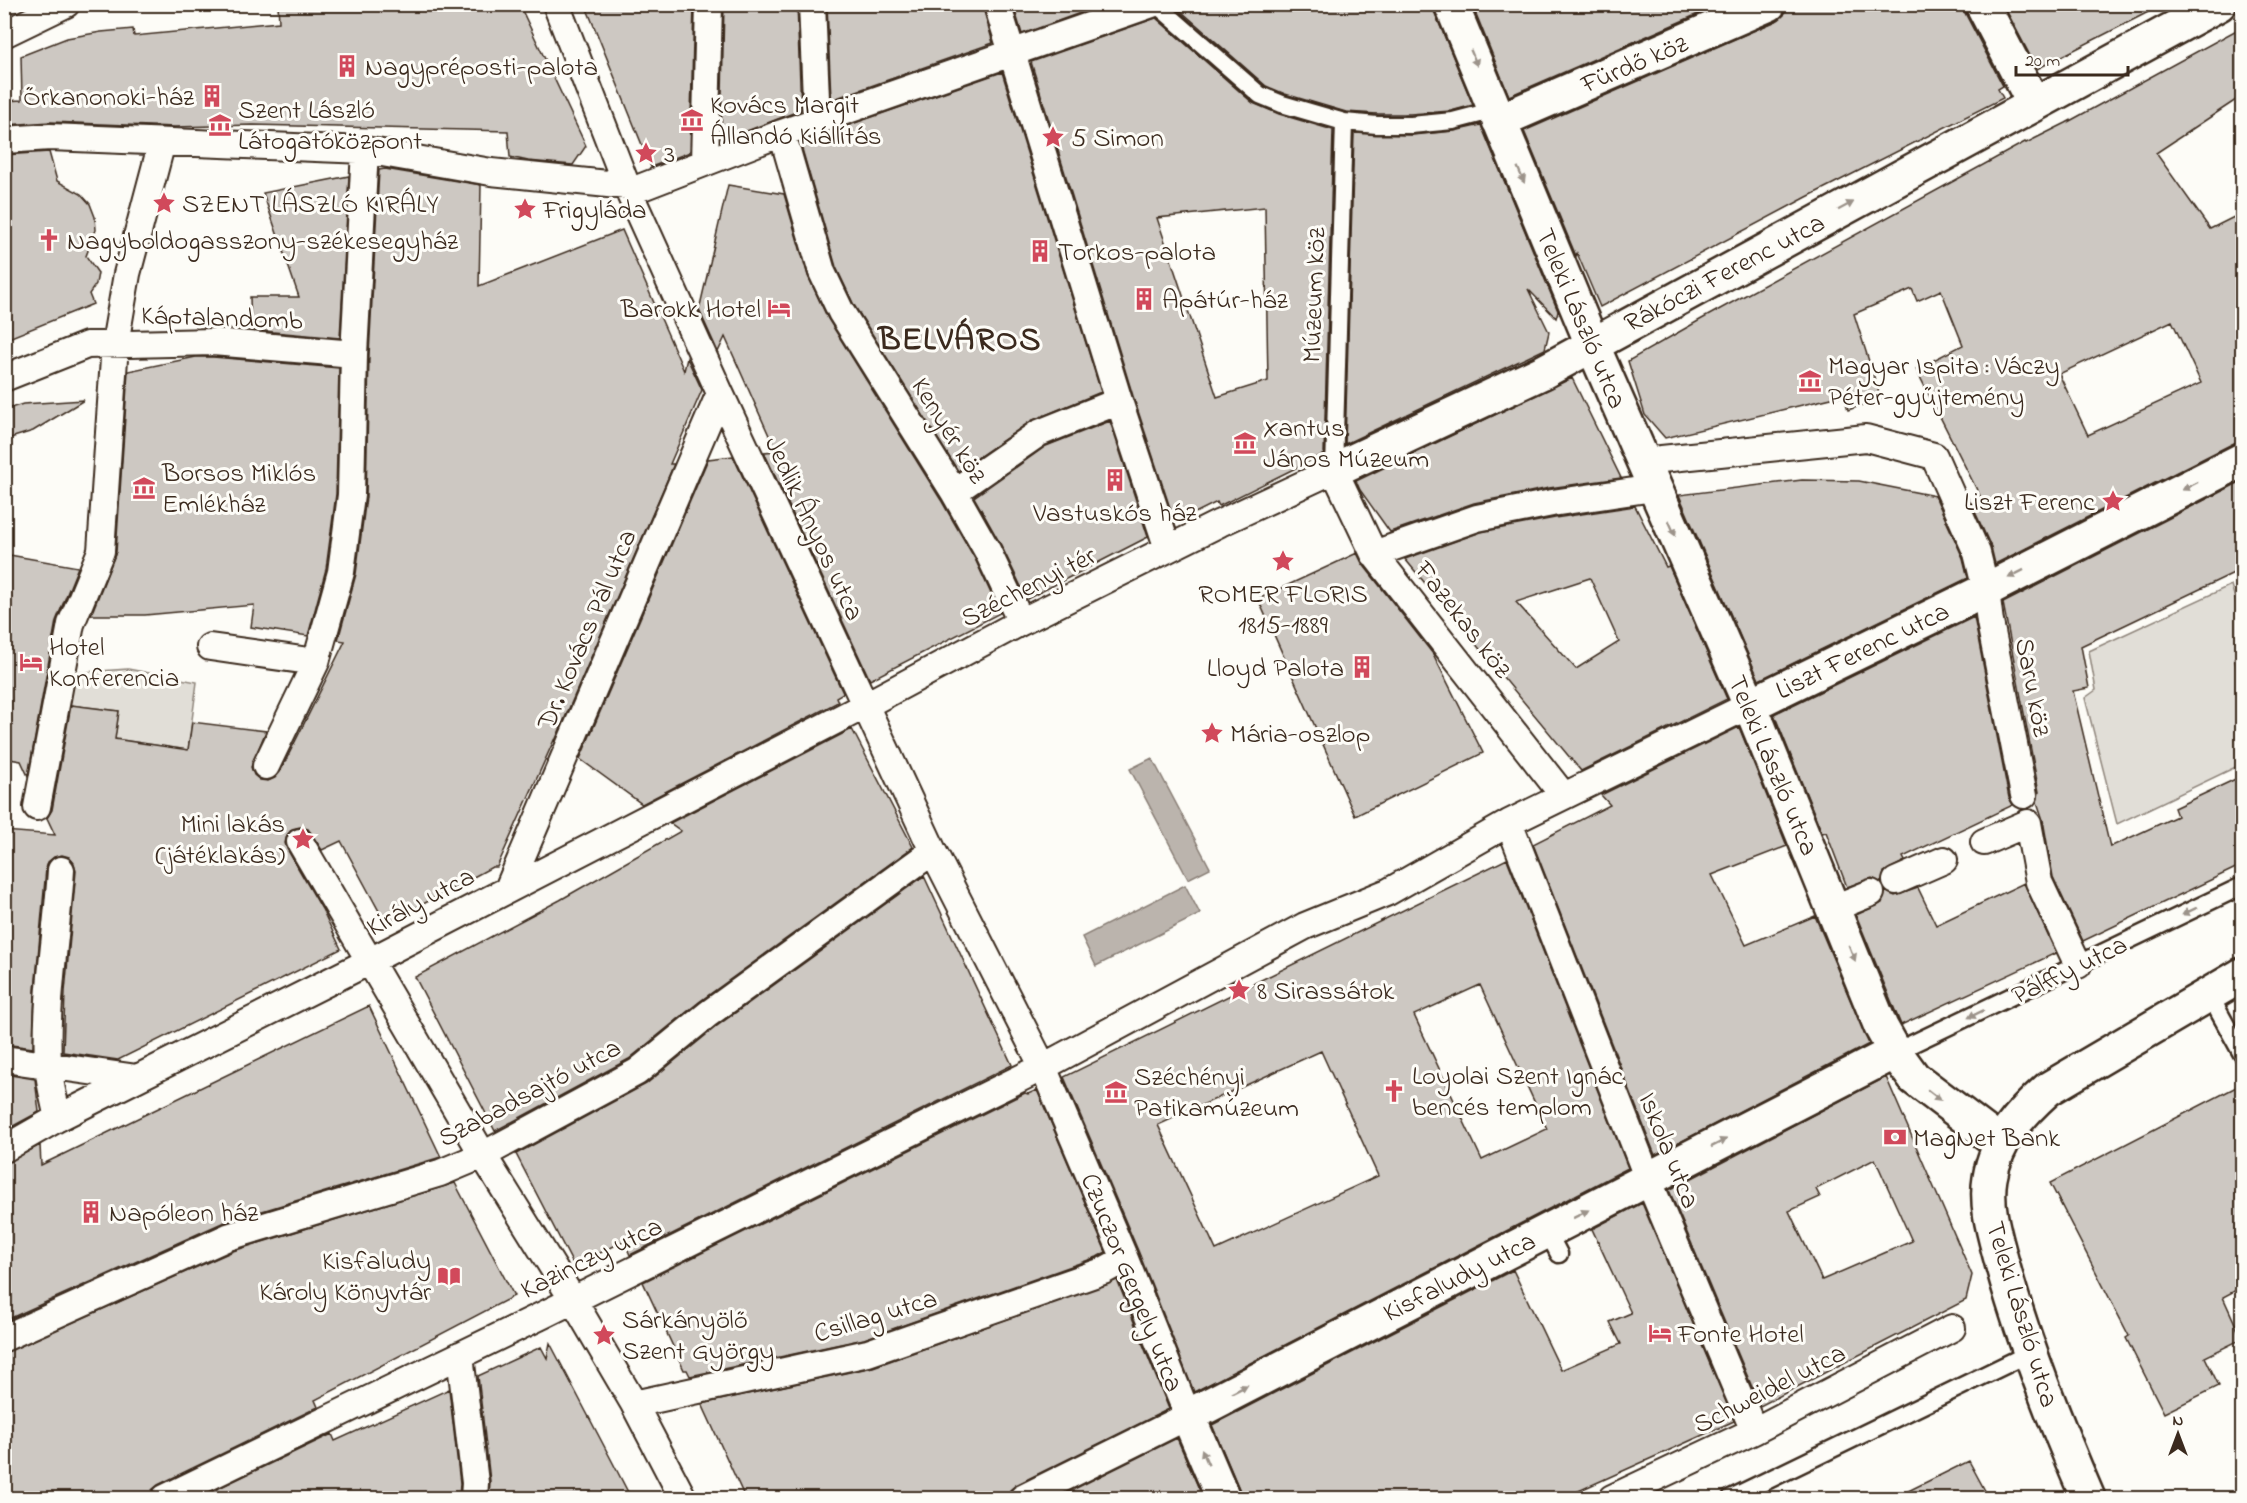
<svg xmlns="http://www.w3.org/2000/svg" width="2247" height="1503" viewBox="0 0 2247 1503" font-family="'Indie Flower',sans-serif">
  <rect width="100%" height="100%" fill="#fdfcf7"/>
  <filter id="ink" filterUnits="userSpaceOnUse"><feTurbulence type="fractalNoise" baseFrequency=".0167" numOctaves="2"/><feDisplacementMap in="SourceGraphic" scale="12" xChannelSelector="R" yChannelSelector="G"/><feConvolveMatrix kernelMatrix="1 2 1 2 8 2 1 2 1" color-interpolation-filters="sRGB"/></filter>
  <g filter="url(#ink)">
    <path fill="#e1ded7" stroke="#8e847a" stroke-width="1.5" d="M 2231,585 L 2242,623 L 2242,656 L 2234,659 L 2242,685 L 2242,764 L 2117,824 L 2085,698 L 2096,690 L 2089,651 Z
      M 128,669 L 197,682 L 188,750 L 115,739 L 119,711 L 63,704 L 71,673 Z"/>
    <path fill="#bbb4ad" stroke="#887d74" stroke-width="1.5" d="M 1152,758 L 1210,868 L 1188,879 L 1130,769 Z
      M 1185,885 L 1200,914 L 1096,966 L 1082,937 Z"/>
    <path fill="#cdc8c2" stroke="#3b2a1e" stroke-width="1.5" fill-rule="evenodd" d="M 278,4 L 519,4 L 586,146 L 573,165 L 528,161 L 510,157 L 508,131 L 253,125 L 175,127 L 51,122 L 4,125 L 4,101 L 22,100 L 21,56 L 67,38 L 101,32 L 133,29 L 134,36 L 279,22 Z
      M 585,4 L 694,4 L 690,152 L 651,167 Z
      M 724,4 L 797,4 L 801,110 L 721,141 Z
      M 827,4 L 982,4 L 993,43 L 831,100 Z
      M 1013,4 L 1105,4 L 1022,34 Z
      M 1173,4 L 1433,4 L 1434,11 L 1473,105 L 1451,111 L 1410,114 L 1377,114 L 1346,112 L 1285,94 L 1266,86 Z
      M 1472,4 L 1721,4 L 1509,96 Z
      M 1787,4 L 1963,4 L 1965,13 L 2003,86 L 1998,89 L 2003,98 L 1807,197 L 1600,307 L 1577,253 L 1576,256 L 1524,131 L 1776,21 L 1784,15 Z
      M 2003,4 L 2164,4 L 2037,69 Z
      M 1156,18 L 1253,103 L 1279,114 L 1333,130 L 1324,454 L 1219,506 L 1217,502 L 1175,523 L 1133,396 L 1031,62 ZM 1265,207 L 1268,381 L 1217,397 L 1157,218 Z
      M 2242,27 L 2242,96 L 2156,153 L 2210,229 L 2242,213 L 2242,441 L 2234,443 L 1995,564 L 1991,547 L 1971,503 L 1985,506 L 1916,369 L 1963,345 L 1941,290 L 1917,301 L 1912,289 L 1854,314 L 1881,399 L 1848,410 L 1844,395 L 1665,438 L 1645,415 L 1628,361 L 1700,320 L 2025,142 L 2026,143 L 2066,123 ZM 2172,321 L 2201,383 L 2088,435 L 2059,374 Z
      M 1002,72 L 1101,392 L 1031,421 L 958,471 L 854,305 L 836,267 L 800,142 Z
      M 1481,125 L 1558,311 L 1556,318 L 1528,289 L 1549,332 L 1545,349 L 1345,444 L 1354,133 L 1412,135 L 1454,131 Z
      M 49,152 L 57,181 L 81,194 L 90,204 L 95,217 L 96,230 L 86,256 L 98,273 L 96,284 L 89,294 L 93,304 L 4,340 L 4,155 Z
      M 385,169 L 481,185 L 479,286 L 622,230 L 684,371 L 687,358 L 702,390 L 670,464 L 674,464 L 555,741 L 554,740 L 497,867 L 492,867 L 386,924 L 341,841 L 322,850 L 308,829 L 300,827 L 292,829 L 287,835 L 285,843 L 287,849 L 322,909 L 341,949 L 118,1060 L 63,1052 L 65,992 L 76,871 L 74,863 L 69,857 L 62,855 L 54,857 L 48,862 L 46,869 L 35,990 L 33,1048 L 4,1044 L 4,831 L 55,835 L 47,818 L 52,810 L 71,705 L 119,711 L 115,739 L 188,750 L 192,722 L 266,731 L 251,767 L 254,775 L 260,780 L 268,781 L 275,778 L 280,772 L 345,641 L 338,640 L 356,574 L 366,497 L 369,355 L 379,170 Z
      M 349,176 L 340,338 L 251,330 L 250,297 L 299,297 L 263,193 Z
      M 728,185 L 784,194 L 808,276 L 828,319 L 941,500 L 975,559 L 1000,613 L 870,680 L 764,452 L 776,451 L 725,337 L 718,352 L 699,310 Z
      M 196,357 L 213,357 L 339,368 L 336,494 L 326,569 L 308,636 L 251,627 L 254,605 L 145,615 L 91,615 L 116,552 L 128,371 Z
      M 1572,378 L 1621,478 L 1549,488 L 1474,503 L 1390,532 L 1360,490 L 1356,481 Z
      M 84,400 L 33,431 L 4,440 L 4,410 L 23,404 Z
      M 1110,421 L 1148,537 L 1027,599 L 1001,545 L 974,497 L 1046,446 Z
      M 733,456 L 843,693 L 836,697 L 838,702 L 642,804 L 580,759 L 708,459 Z
      M 1802,480 L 1859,481 L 1935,496 L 1963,558 L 1968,578 L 1759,680 L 1679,495 Z
      M 2242,481 L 2242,569 L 2081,646 L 2089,688 L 2073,691 L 2110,847 L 2177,816 L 2174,808 L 2242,776 L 2242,865 L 2083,941 L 2053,877 L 2043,820 L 2037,802 L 2039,792 L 2003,603 Z
      M 1635,506 L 1666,567 L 1669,566 L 1727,699 L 1581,771 L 1405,559 L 1481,532 L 1555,518 ZM 1590,578 L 1619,642 L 1576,669 L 1516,602 Z
      M 1357,553 L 1362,563 L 1433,654 L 1483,753 L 1355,816 L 1258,599 Z
      M 4,554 L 78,567 L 56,621 L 28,776 L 21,761 L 4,758 Z
      M 1974,617 L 2009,798 L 2013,805 L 1903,857 L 1905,861 L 1884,872 L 1882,883 L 1872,878 L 1847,887 L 1826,832 L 1822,833 L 1774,714 Z
      M 1739,727 L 1787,846 L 1712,875 L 1746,945 L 1815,916 L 1869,1044 L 1655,1155 L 1533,844 L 1610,805 L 1601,795 Z
      M 852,729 L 913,847 L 699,1002 L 629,1059 L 495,1131 L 415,977 L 560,900 L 681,831 L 670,823 Z
      M 1507,859 L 1628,1168 L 1194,1392 L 1139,1253 L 1064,1077 ZM 1480,985 L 1547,1129 L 1482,1160 L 1414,1015 ZM 1321,1051 L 1378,1176 L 1216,1250 L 1158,1125 Z
      M 924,876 L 1012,1065 L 630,1255 L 624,1241 L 574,1266 L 516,1154 L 646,1084 L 717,1026 Z
      M 2024,883 L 2056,953 L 1901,1025 L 1856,915 L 1882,903 L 1885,891 L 1895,896 L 1918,888 L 1936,925 Z
      M 369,1006 L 441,1157 L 222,1223 L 4,1321 L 4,1164 L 40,1145 L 41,1165 Z
      M 4,1074 L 35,1079 L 39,1112 L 4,1131 Z
      M 1886,1077 L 1972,1275 L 1966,1300 L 1760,1406 L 1669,1190 ZM 1875,1159 L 1912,1241 L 1822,1280 L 1789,1211 L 1820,1197 L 1816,1189 Z
      M 2242,1084 L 2242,1287 L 2223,1297 L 2242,1339 L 2205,1357 L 2219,1386 L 2164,1413 L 2126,1338 L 2129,1336 L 2050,1183 Z
      M 1037,1090 L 1106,1252 L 1097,1257 L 864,1339 L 690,1376 L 687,1370 L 684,1370 L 643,1282 L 1025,1093 L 1028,1094 Z
      M 455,1183 L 514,1296 L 315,1400 L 318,1407 L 158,1485 L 152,1490 L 150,1498 L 4,1498 L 4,1353 L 233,1251 Z
      M 1642,1203 L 1734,1421 L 1563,1498 L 1241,1498 L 1240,1491 L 1212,1425 L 1513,1270 L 1561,1370 L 1621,1344 L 1610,1322 L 1631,1313 L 1592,1229 Z
      M 1117,1280 L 1169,1409 L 1016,1485 L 1010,1490 L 1008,1498 L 745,1498 L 702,1404 L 873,1367 Z
      M 550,1343 L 613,1463 L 631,1498 L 489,1498 L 490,1481 L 478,1376 L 541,1347 L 547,1358 Z
      M 449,1389 L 460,1483 L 459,1498 L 198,1498 L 332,1434 L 335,1441 Z
      M 1177,1438 L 1203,1498 L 1056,1498 Z
      M 1969,1461 L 1989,1498 L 1894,1498 Z"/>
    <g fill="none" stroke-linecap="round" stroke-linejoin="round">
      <g stroke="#3b2a1e" stroke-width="21">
        <path id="service" d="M 1156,4 L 1260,95 L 1282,104 L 1344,122 L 1377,125 L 1411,125 L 1453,121 L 1495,110
          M 1334,470 L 1344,122
          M 2209,994 L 2242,1054
          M 1895,1052 L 2242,886
          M 1547,1231 L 1559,1254
          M 1731,1498 L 2030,1353"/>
      </g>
      <g stroke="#3b2a1e" stroke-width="30">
        <path id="pedestrian" d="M 556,4 L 629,192 L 720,393 L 933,851 L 1043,1067 L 1125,1259 L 1188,1416 L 1023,1498
          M 812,4 L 817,122
          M 997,4 L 1119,401 L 1168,549
          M 4,34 L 66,4
          M 782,133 L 822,272 L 841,312 L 954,492 L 988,552 L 1021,622
          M 4,140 L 50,137 L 365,150 L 491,172 L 627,186
          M 705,162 L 709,4
          M 629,192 L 782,133 L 1152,4
          M 4,378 L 87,345 L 213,342 L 354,354
          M 1642,461 L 1866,438 L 1934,456 L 1977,553 L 1986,590 L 1990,622 L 2024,795
          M 954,492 L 1039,433 L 1119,401
          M 1374,554 L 1477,518 L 1552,503 L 1654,488
          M 210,647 L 316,662
          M 266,766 L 316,662 L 341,572 L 351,495 L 354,354 L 365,150
          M 37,807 L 71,624 L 101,551 L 115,344 L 127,274 L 162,142
          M 1509,823 L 1648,1179 L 1754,1431
          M 300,842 L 483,1155 L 573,1300 L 634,1404 L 683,1498
          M 1984,842 L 2028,823 L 2039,882 L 2078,965
          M 1896,881 L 1944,860
          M 508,889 L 720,393
          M 1834,908 L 1871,893
          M 4,1059 L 137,1078
          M 58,1118 C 54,1100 49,1081 48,1063 C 45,999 57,934 61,870
          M 4,1149 L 58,1118 L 368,962 L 864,706 L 1021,622 L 1220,523 L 1334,470 L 1374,554 L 1563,795
          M 4,1338 L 228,1237 L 440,1173 L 483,1155 L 637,1072 L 708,1014 L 933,851
          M 460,1355 L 475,1483 L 474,1498
          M 634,1404 L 868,1353 L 1103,1271 L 1125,1259
          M 165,1498 L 543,1315 L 1043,1067 L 1305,926 L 1388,892 L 1509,823 L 1750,705
          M 1612,1498 L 1754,1431 L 1952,1328"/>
      </g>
      <g stroke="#3b2a1e" stroke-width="38">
        <path id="minor" d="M 1451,4 L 1592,344 L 1750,705 L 1881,1027 L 1895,1052 L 1914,1078 L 2001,1144
          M 1982,4 L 2034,104
          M 1499,121 L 1769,4
          M 1334,470 L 1543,372 L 2219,4
          M 1750,705 L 1986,590 L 2242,460
          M 1223,1498 L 1188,1416 L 1895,1052
          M 2088,1498 C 2055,1422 2024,1344 2002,1263 C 1995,1236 1985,1206 1990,1178 C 1996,1140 2020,1114 2048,1089 L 2242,975"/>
      </g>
      <use href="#service" stroke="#fdfcf7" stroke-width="16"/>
      <use href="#pedestrian" stroke="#fdfcf7" stroke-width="26"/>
      <use href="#minor" stroke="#fdfcf7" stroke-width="33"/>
    </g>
    <defs><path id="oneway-solid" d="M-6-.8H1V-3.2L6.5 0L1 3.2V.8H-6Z" transform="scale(1.5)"/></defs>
    <g fill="#9c938a">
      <use href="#oneway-solid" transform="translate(1474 58) rotate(67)"/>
      <use href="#oneway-solid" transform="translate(1521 175) rotate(67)"/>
      <use href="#oneway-solid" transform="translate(1846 206) rotate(-28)"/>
      <use href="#oneway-solid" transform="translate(2190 486) rotate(153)"/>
      <use href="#oneway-solid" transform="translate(1672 528) rotate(66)"/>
      <use href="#oneway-solid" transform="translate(2016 574) rotate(153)"/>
      <use href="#oneway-solid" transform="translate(2190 911) rotate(154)"/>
      <use href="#oneway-solid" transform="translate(1852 953) rotate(68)"/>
      <use href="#oneway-solid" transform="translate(1976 1014) rotate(154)"/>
      <use href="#oneway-solid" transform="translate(1934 1095) rotate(38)"/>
      <use href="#oneway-solid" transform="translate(1719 1143) rotate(-27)"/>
      <use href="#oneway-solid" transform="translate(1581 1214) rotate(-27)"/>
      <use href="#oneway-solid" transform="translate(1240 1389) rotate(-27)"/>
      <use href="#oneway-solid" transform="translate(1205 1457) rotate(-113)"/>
    </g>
  </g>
  <defs>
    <g id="building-bare" transform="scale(1.8)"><path d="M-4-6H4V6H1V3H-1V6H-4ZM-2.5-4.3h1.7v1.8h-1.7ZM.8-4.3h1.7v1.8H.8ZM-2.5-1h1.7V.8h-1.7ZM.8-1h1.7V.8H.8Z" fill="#d1495b" stroke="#fdfcf7" stroke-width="2.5" paint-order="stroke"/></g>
    <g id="museum-bare" transform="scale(1.8)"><path d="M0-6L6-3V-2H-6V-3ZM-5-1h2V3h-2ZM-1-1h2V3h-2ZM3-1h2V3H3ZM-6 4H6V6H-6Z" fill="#d1495b" stroke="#fdfcf7" stroke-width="2.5" paint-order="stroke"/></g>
    <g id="sight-bare" transform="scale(1.8)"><path d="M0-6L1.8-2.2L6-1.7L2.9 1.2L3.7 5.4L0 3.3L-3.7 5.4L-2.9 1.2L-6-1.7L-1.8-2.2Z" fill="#d1495b" stroke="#fdfcf7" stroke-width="2.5" paint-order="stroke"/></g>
    <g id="church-bare" transform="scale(1.8)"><path d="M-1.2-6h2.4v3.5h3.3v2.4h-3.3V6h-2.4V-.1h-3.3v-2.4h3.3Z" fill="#d1495b" stroke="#fdfcf7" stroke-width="2.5" paint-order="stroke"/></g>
    <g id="hotel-bare" transform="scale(1.8)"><path d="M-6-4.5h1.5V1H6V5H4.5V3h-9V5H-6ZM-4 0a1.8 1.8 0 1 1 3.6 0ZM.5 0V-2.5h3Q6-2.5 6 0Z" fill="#d1495b" stroke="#fdfcf7" stroke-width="2.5" paint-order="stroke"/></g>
    <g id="bank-bare" transform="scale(1.8)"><path d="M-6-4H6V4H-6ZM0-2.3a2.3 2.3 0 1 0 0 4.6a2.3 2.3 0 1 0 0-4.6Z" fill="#d1495b" stroke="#fdfcf7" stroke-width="2.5" paint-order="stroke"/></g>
    <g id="library-bare" transform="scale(1.8)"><path d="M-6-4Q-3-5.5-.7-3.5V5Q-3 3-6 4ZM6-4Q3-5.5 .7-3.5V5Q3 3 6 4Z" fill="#d1495b" stroke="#fdfcf7" stroke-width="2.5" paint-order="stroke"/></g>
  </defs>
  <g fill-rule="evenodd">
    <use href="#building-bare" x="347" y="66"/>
    <use href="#building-bare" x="212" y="96"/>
    <use href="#museum-bare" x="692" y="120"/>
    <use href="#museum-bare" x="220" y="125"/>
    <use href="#sight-bare" x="1053" y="137"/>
    <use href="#sight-bare" x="646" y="153"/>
    <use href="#sight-bare" x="164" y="203"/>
    <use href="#sight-bare" x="525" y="209"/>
    <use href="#church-bare" x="49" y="240"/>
    <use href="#building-bare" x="1040" y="251"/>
    <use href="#building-bare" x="1144" y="299"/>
    <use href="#hotel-bare" x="779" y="308"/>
    <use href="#museum-bare" x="1810" y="381"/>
    <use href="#museum-bare" x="1245" y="443"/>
    <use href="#building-bare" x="1115" y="480"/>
    <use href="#museum-bare" x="144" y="488"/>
    <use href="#sight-bare" x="2113" y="501"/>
    <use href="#sight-bare" x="1283" y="561"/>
    <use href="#hotel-bare" x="31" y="662"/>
    <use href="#building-bare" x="1362" y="667"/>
    <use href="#sight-bare" x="1212" y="733"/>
    <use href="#sight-bare" x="303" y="839"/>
    <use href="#sight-bare" x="1239" y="990"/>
    <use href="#church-bare" x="1394" y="1091"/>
    <use href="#museum-bare" x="1116" y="1092"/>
    <use href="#bank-bare" x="1895" y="1137"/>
    <use href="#building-bare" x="91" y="1212"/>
    <use href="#library-bare" x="449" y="1276"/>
    <use href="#hotel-bare" x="1660" y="1333"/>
    <use href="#sight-bare" x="604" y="1335"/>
  </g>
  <g text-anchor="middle" stroke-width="6" stroke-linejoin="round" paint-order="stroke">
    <g font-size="27" fill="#3b2a1e" stroke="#fdfcf7">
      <text transform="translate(1634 63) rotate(-23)" y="9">Fürdő köz</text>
      <text transform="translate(1724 272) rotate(-28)" y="9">Rákóczi Ferenc utca</text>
      <text transform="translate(1313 295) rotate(-88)" y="9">Múzeum köz</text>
      <text transform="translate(222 317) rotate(2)" y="9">Káptalandomb</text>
      <text transform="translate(1582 318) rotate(67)" y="9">Teleki László utca</text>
      <text transform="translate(950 430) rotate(58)" y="9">Kenyér köz</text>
      <text transform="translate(815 528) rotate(65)" y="9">Jedlik Ányos utca</text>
      <text transform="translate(1028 586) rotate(-27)" y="9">Széchenyi tér</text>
      <text transform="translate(1464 619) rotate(52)" y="9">Fazekas köz</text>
      <text transform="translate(586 629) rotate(-67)" y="9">Dr. Kovács Pál utca</text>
      <text transform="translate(1862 650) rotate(-26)" y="9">Liszt Ferenc utca</text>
      <text transform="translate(2034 687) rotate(79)" y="9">Saru köz</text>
      <text transform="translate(1774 765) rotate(67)" y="9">Teleki László utca</text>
      <text transform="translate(420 901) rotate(-28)" y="9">Király utca</text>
      <text transform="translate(2069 969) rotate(-26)" y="9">Pálffy utca</text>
      <text transform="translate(529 1092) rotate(-28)" y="9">Szabadsajtó utca</text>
      <text transform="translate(1670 1150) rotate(68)" y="9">Iskola utca</text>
      <text transform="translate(591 1257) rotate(-26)" y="9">Kazinczy utca</text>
      <text transform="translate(1459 1276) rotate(-27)" y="9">Kisfaludy utca</text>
      <text transform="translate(1133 1282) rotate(68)" y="9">Czuczor Gergely utca</text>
      <text transform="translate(2023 1314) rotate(73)" y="9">Teleki László utca</text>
      <text transform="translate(875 1315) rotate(-17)" y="9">Csillag utca</text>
      <text transform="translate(1769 1388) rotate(-27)" y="9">Schweidel utca</text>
    </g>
    <g font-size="27" fill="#3b2a1e" stroke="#fdfcf7" text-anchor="start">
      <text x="365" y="75">Nagypréposti-palota</text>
      <text x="194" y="105" text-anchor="end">Őrkanonoki-ház</text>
      <text x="710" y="113">Kovács Margit<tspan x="710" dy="31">Állandó Kiállítás</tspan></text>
      <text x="238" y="118">Szent László<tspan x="238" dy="31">Látogatóközpont</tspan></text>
      <text x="1071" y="146">5 Simon</text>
      <text x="664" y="162">3</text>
      <text x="182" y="212">SZENT LÁSZLÓ KIRÁLY</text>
      <text x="543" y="218">Frigyláda</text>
      <text x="67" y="249">Nagyboldogasszony-székesegyház</text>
      <text x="1058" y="260">Torkos-palota</text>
      <text x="1162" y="308">Apátúr-ház</text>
      <text x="761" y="317" text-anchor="end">Barokk Hotel</text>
      <text x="1828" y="374">Magyar Ispita : Váczy<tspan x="1828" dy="31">Péter-gyűjtemény</tspan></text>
      <text x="1263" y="436">Xantus<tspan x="1263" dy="31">János Múzeum</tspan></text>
      <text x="162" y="481">Borsos Miklós<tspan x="162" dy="31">Emlékház</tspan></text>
      <text x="2095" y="510" text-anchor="end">Liszt Ferenc</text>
      <text x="1115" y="521" text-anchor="middle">Vastuskós ház</text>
      <text x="1283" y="602" text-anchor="middle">ROMER FLORIS<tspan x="1283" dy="31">1815-1889</tspan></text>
      <text x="49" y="655">Hotel<tspan x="49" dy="31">Konferencia</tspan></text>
      <text x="1344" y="676" text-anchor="end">Lloyd Palota</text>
      <text x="1230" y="742">Mária-oszlop</text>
      <text x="285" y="832" text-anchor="end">Mini lakás<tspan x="285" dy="31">(játéklakás)</tspan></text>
      <text x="1257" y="999">8 Sirassátok</text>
      <text x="1412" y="1084">Loyolai Szent Ignác<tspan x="1412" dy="31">bencés templom</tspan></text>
      <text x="1134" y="1085">Széchényi<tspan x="1134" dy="31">Patikamúzeum</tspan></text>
      <text x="1913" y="1146">MagNet Bank</text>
      <text x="109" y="1221">Napóleon ház</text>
      <text x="431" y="1269" text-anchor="end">Kisfaludy<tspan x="431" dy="31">Károly Könyvtár</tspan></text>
      <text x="622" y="1328">Sárkányölő<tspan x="622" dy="31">Szent György</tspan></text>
      <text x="1678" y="1342">Fonte Hotel</text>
    </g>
    <g font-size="33" font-weight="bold" letter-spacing="1.5" fill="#3b2a1e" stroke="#fdfcf7">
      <text x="960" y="349">BELVÁROS</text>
    </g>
  </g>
  <rect width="2247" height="1503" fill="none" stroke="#fdfcf7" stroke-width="24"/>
  <rect x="12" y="12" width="2223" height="1479" fill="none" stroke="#3b2a1e" stroke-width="2" filter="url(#ink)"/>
  <g transform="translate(2178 1434)" stroke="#fdfcf7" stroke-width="4.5" paint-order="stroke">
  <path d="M0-4.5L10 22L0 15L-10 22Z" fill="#3b2a1e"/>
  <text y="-9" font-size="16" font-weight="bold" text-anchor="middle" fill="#3b2a1e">N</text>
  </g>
  <path d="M2016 66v9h112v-9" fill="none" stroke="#3b2a1e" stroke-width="3"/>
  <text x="2025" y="66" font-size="18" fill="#3b2a1e" stroke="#fdfcf7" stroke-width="4.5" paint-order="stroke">20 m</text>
</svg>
